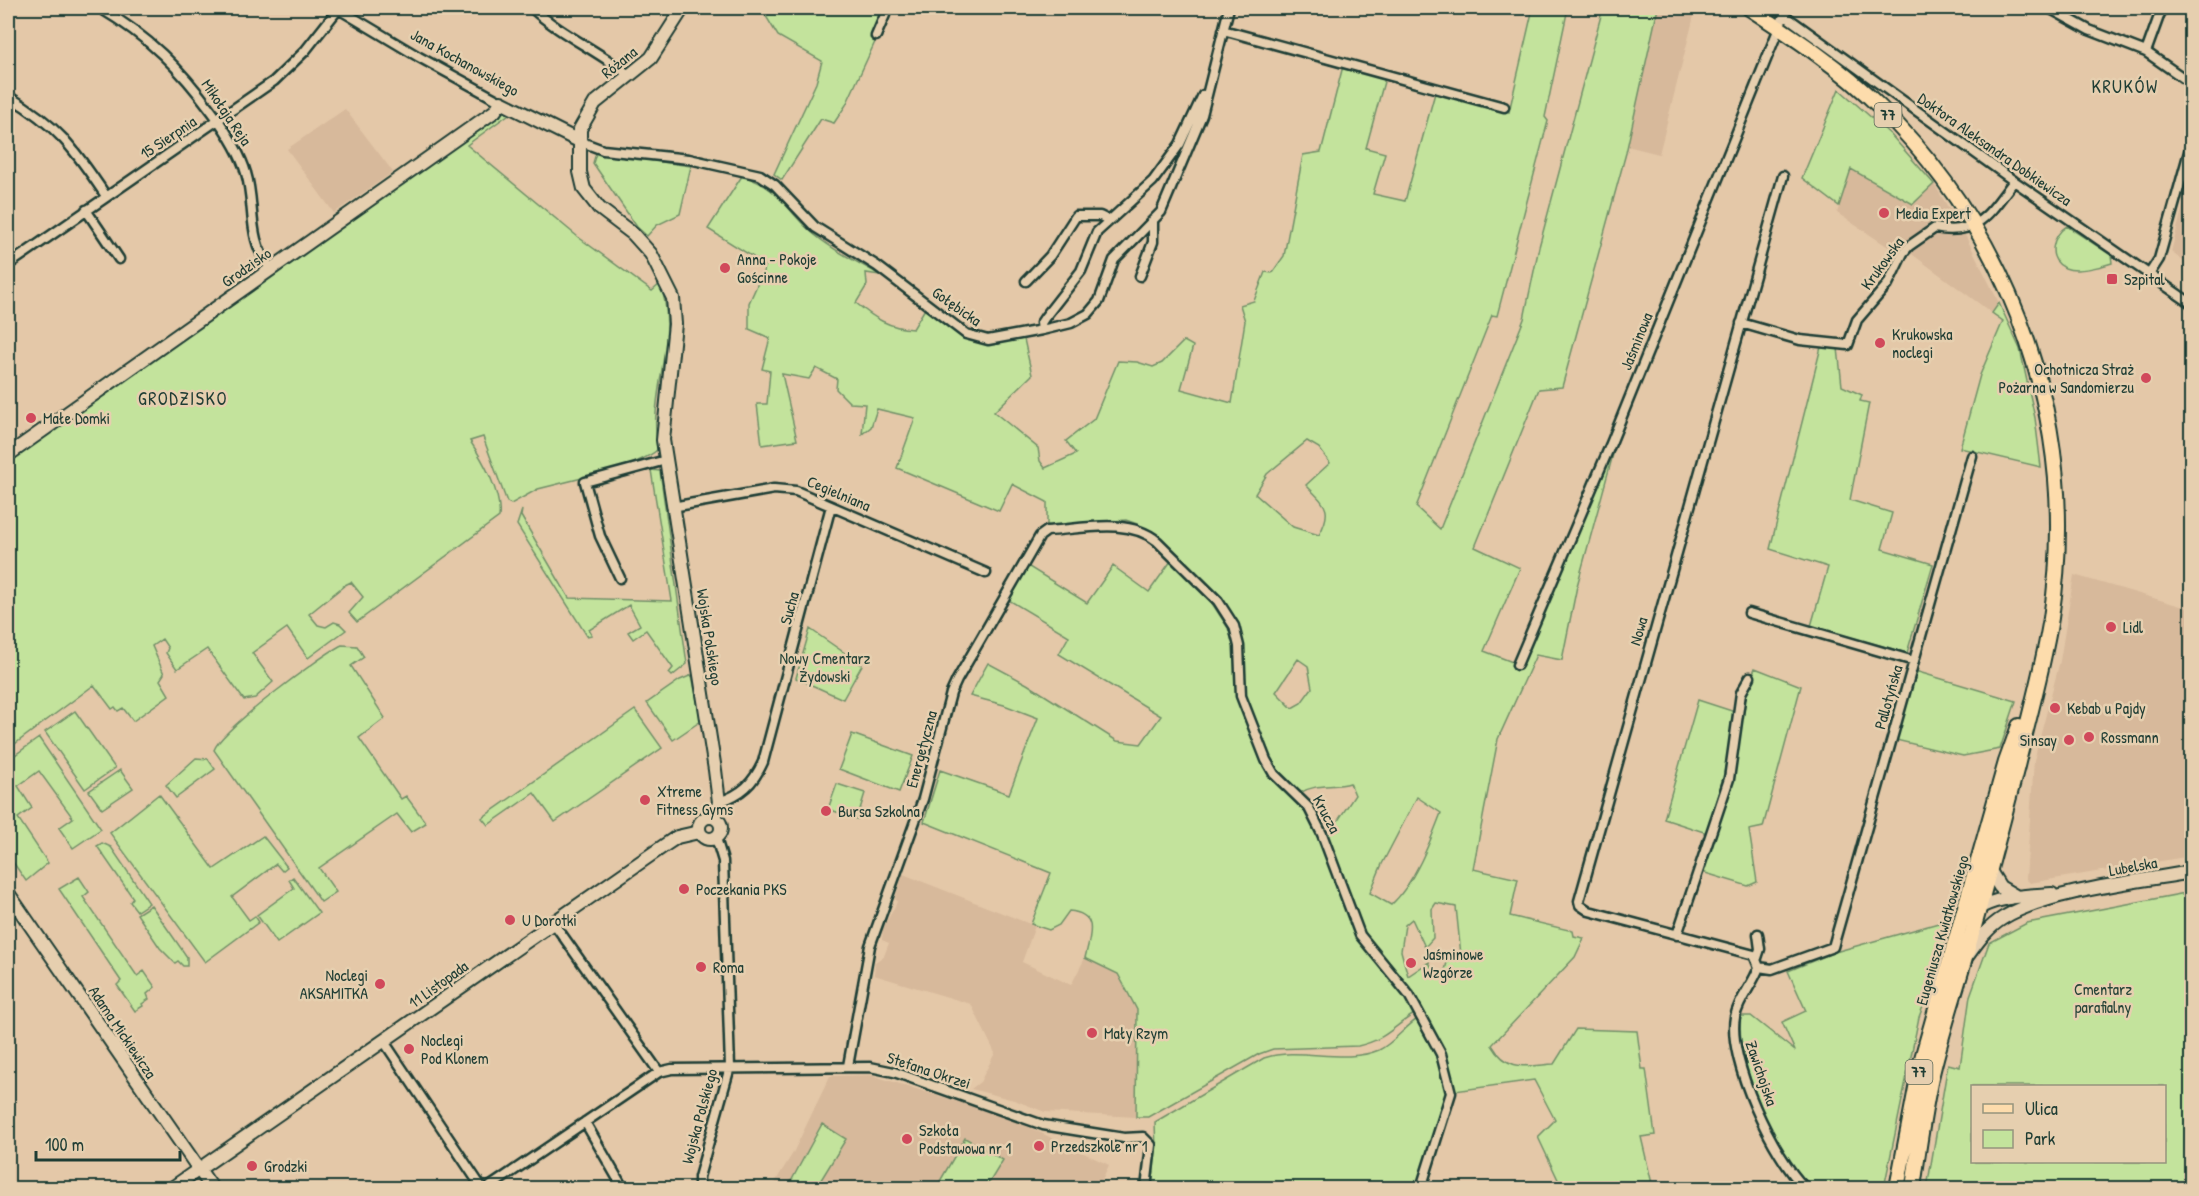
<svg xmlns="http://www.w3.org/2000/svg" width="2199" height="1196" viewBox="0 0 2199 1196" font-family="'Patrick Hand',sans-serif">
  <rect width="100%" height="100%" fill="#e4c8a8"/>
  <filter id="ink" filterUnits="userSpaceOnUse"><feTurbulence type="fractalNoise" baseFrequency=".0167" numOctaves="2"/><feDisplacementMap in="SourceGraphic" scale="12" xChannelSelector="R" yChannelSelector="G"/><feConvolveMatrix kernelMatrix="1 2 1 2 8 2 1 2 1" color-interpolation-filters="sRGB"/></filter>
  <g filter="url(#ink)">
    <path fill="#d7b99b" d="M 1658,8 L 1696,8 L 1659,154 L 1627,146 Z
      M 345,109 L 393,172 L 334,213 L 287,149 Z
      M 1850,168 L 1912,204 L 1934,184 L 1966,237 L 1999,303 L 1992,313 L 1909,252 L 1896,252 L 1837,213 Z
      M 2191,175 L 2191,267 L 2171,252 Z
      M 2074,575 L 2191,609 L 2191,856 L 2030,883 L 2026,879 L 2034,760 L 2060,661 Z
      M 903,874 L 1035,926 L 1022,962 L 1071,985 L 1085,958 L 1118,974 L 1137,1010 L 1136,1117 L 1045,1112 L 1014,1100 L 971,1089 L 980,1082 L 995,1053 L 971,1004 L 874,975 L 875,962 L 884,956 L 889,943 L 882,940 L 883,927 L 895,907 L 897,901 L 895,899 Z
      M 871,1075 L 978,1108 L 1022,1124 L 1109,1165 L 1098,1188 L 786,1188 L 775,1182 L 793,1153 L 830,1076 Z"/>
    <path fill="#c3e39c" stroke="#719068" stroke-width="1.5" fill-rule="evenodd" d="M 761,8 L 883,8 L 870,38 L 875,42 L 846,105 L 834,123 L 821,119 L 782,180 L 774,174 L 816,83 L 822,61 L 778,36 Z
      M 1533,8 L 1568,8 L 1545,117 L 1548,121 L 1497,316 L 1492,315 L 1416,507 L 1440,529 L 1524,319 L 1539,247 L 1603,8 L 1658,8 L 1626,153 L 1562,387 L 1539,389 L 1475,547 L 1520,568 L 1484,651 L 1515,663 L 1605,447 L 1614,451 L 1577,586 L 1562,660 L 1536,655 L 1498,739 L 1473,869 L 1518,879 L 1510,916 L 1573,931 L 1574,936 L 1584,938 L 1575,957 L 1492,1045 C 1508,1072 1525,1066 1554,1064 L 1576,1029 L 1637,1031 L 1642,1069 L 1646,1069 L 1655,1135 L 1641,1137 L 1653,1188 L 1562,1188 L 1538,1137 L 1555,1120 L 1534,1080 L 1455,1091 C 1441,1051 1425,1010 1399,975 C 1389,961 1374,952 1365,937 C 1350,910 1338,867 1327,837 L 1355,795 L 1350,783 C 1334,788 1315,783 1300,793 L 1276,772 L 1268,757 L 1244,697 L 1242,638 L 1236,620 L 1212,589 L 1162,540 L 1137,524 L 1126,520 L 1047,526 L 1047,502 L 1012,484 L 999,511 L 897,468 L 915,418 L 877,409 L 871,427 L 862,434 L 865,404 L 850,403 L 836,389 L 837,379 L 816,368 L 809,379 L 782,374 L 797,440 L 762,445 L 757,404 L 767,404 L 770,371 L 762,369 L 770,338 L 749,329 L 749,303 L 766,265 L 708,229 L 742,176 C 779,187 783,206 809,230 C 830,249 856,261 880,275 L 866,273 L 867,285 L 856,303 C 874,318 889,328 913,329 L 926,307 C 970,343 966,346 1024,339 L 1032,375 L 994,412 L 1038,448 L 1040,461 L 1045,468 L 1076,454 L 1066,441 L 1094,419 L 1118,361 L 1137,362 L 1153,367 L 1162,363 L 1184,341 L 1193,346 L 1181,389 L 1232,403 L 1245,321 L 1240,305 L 1254,301 L 1265,272 L 1272,273 L 1284,256 L 1303,155 L 1321,152 L 1343,66 L 1385,78 L 1366,148 L 1385,153 L 1373,194 L 1405,201 L 1435,93 L 1509,112 ZM 1307,441 L 1319,448 L 1330,463 L 1306,485 C 1324,504 1334,508 1319,535 L 1293,527 L 1255,494 L 1267,474 ZM 1298,659 L 1308,666 L 1312,688 L 1301,703 L 1292,708 L 1276,692 ZM 1417,797 L 1441,813 C 1430,842 1414,884 1391,905 L 1370,893 L 1382,864 ZM 1436,903 L 1456,907 L 1461,955 L 1447,962 L 1444,975 L 1436,977 L 1429,962 L 1408,976 L 1401,951 L 1405,925 L 1412,919 L 1425,947 L 1433,938 L 1432,909 Z
      M 1839,89 L 1891,135 L 1934,184 L 1913,204 L 1851,169 L 1839,206 L 1802,178 Z
      M 503,110 L 509,114 L 467,145 L 578,237 L 652,291 L 660,284 C 676,326 659,370 656,413 C 655,425 656,438 657,450 C 650,457 636,461 626,467 L 538,489 L 511,504 L 507,502 L 483,437 L 470,441 C 483,460 502,494 499,517 L 357,622 L 349,613 L 363,597 L 351,582 L 345,585 L 309,614 L 318,625 L 326,627 L 334,622 L 340,624 L 346,630 L 308,658 L 287,628 L 252,653 L 273,682 L 255,698 L 244,700 L 207,649 L 177,669 L 166,653 L 168,648 L 162,639 L 152,646 L 164,674 L 160,680 L 169,695 L 133,721 L 123,708 L 118,711 L 115,707 L 112,709 L 94,685 L 8,749 L 8,462 Z
      M 596,153 L 691,166 L 680,214 L 657,225 L 647,236 L 637,227 L 593,163 Z
      M 2067,226 L 2111,255 L 2112,263 C 2100,267 2077,273 2065,268 C 2046,259 2052,235 2067,226 Z
      M 1999,303 L 2020,349 L 2035,418 L 2041,467 L 1960,448 L 1980,375 L 2003,321 L 1992,313 Z
      M 1821,347 L 1838,348 L 1842,386 L 1862,395 L 1860,401 L 1869,403 L 1850,500 L 1892,513 L 1882,549 L 1933,564 L 1907,653 L 1811,626 L 1828,567 L 1770,549 Z
      M 651,470 L 660,471 L 687,664 L 672,676 L 669,673 L 673,668 L 646,630 L 633,639 L 628,632 L 640,625 L 629,605 L 589,630 L 592,635 L 587,636 L 517,525 L 522,510 L 521,516 L 569,598 L 672,601 Z
      M 1171,561 L 1206,594 L 1228,628 L 1234,648 L 1235,682 L 1239,700 L 1258,748 L 1312,816 L 1355,932 L 1407,997 L 1414,1014 C 1393,1027 1385,1040 1358,1046 L 1273,1049 L 1259,1054 L 1148,1117 L 1136,1117 L 1137,1010 L 1118,974 L 1085,958 C 1090,936 1100,914 1069,911 L 1059,925 L 1049,930 L 1031,924 L 1051,873 L 924,822 L 940,770 L 1009,794 L 1038,718 L 1004,705 L 970,696 L 988,663 L 1027,684 L 1117,741 L 1141,744 L 1161,716 L 1059,654 L 1069,636 L 1007,599 L 1026,565 L 1087,603 L 1113,566 L 1149,592 Z
      M 810,629 L 862,665 L 843,699 L 796,678 Z
      M 342,645 L 357,646 L 364,657 L 351,666 L 385,718 L 359,738 L 401,799 L 406,796 L 426,823 L 411,832 L 397,814 L 319,868 L 336,892 L 321,902 L 214,750 C 221,730 321,655 342,645 Z
      M 1755,668 L 1801,686 L 1763,827 L 1749,830 L 1757,882 L 1748,886 L 1702,872 L 1732,782 L 1744,696 Z
      M 1915,671 L 2016,701 L 2000,749 L 1963,756 L 1896,740 Z
      M 692,675 L 701,721 L 673,740 L 647,703 L 680,680 Z
      M 1698,700 L 1735,712 L 1724,774 L 1707,833 L 1664,819 Z
      M 635,710 L 662,748 L 555,822 L 534,793 L 488,825 L 482,818 Z
      M 75,711 L 115,768 L 85,789 L 45,732 Z
      M 852,734 L 913,756 L 899,792 L 839,769 Z
      M 39,738 L 101,829 L 73,848 L 59,828 L 73,818 L 39,771 L 18,786 L 32,808 L 18,818 L 48,863 L 26,881 L 8,855 L 8,760 Z
      M 196,758 L 208,759 L 215,769 L 176,798 L 166,785 Z
      M 120,770 L 133,788 L 102,809 L 89,791 Z
      M 837,784 L 865,793 L 857,819 L 828,809 Z
      M 159,794 L 214,869 L 263,836 L 287,867 L 282,871 L 276,864 L 232,897 L 249,920 L 255,916 L 259,922 L 205,962 L 110,833 Z
      M 102,843 L 111,847 L 149,903 L 137,911 L 130,902 L 133,898 L 97,846 Z
      M 79,877 L 89,892 L 83,897 L 137,976 L 144,971 L 155,987 L 147,994 L 149,999 L 142,1004 L 143,1006 L 135,1011 L 117,985 L 121,981 L 59,889 Z
      M 293,877 L 319,913 L 277,943 L 257,915 L 294,888 L 289,880 Z
      M 2191,892 L 2191,1188 L 1927,1188 L 1948,1064 L 1960,1067 L 1970,996 L 1989,943 L 2027,923 ZM 1972,1086 L 2164,1086 L 2164,1162 L 1972,1162 Z
      M 151,905 L 187,957 L 187,966 L 183,966 L 178,961 L 175,963 L 160,948 L 137,914 Z
      M 1942,922 L 1951,923 L 1942,957 L 1919,1017 L 1884,1188 L 1814,1188 C 1807,1181 1797,1174 1791,1165 C 1768,1132 1735,1056 1741,1016 L 1751,1016 L 1795,1051 L 1782,1022 L 1806,1011 L 1788,971 L 1835,952 Z
      M 1419,1018 L 1441,1068 L 1448,1096 L 1418,1188 L 1152,1188 L 1156,1151 L 1155,1122 L 1264,1058 C 1300,1046 1343,1065 1379,1050 C 1394,1043 1405,1026 1419,1018 Z
      M 822,1124 L 846,1139 L 816,1188 L 791,1188 L 788,1187 Z
      M 965,1138 L 1003,1160 L 986,1188 L 936,1188 Z"/>
    <g fill="none" stroke-linecap="round" stroke-linejoin="round">
      <g stroke="#1f3d34" stroke-width="13">
        <path id="street" d="M 100,8 C 149,37 180,68 213,113 C 226,131 240,152 246,173 C 256,205 246,239 271,269
          M 337,8 L 419,57 L 501,102
          M 532,8 C 561,35 599,51 630,76
          M 2049,8 L 2089,30 L 2146,52 L 2192,84
          M 1784,15 L 2014,181 L 2192,304
          M 1223,30 L 1504,107
          M 876,36 L 888,8
          M 2146,52 L 2162,8
          M 8,96 C 58,126 74,148 106,196
          M 579,141 L 603,150 L 689,159 L 760,175 L 775,185 L 815,227 L 877,266 L 966,334 L 988,340 L 1042,330 L 1071,323 L 1088,314 L 1099,301 L 1114,260 L 1161,212 L 1202,115 L 1229,8
          M 86,210 L 119,259
          M 8,265 L 274,81 L 305,51 L 339,8
          M 2150,273 L 2159,259 L 2192,141
          M 1140,276 L 1153,242 L 1153,220
          M 1026,281 L 1050,256 L 1076,216 L 1100,216 L 1108,220
          M 1741,323 L 1800,340 L 1848,345 L 1857,320 L 1888,284 L 1903,253 L 1909,246 L 1935,228 C 1978,237 1990,212 2014,181
          M 1042,330 L 1041,323 L 1045,317 L 1081,271 L 1097,232 L 1153,181 L 1180,144 L 1203,95
          M 672,507 L 774,489 L 796,491 L 986,573
          M 620,578 L 600,536 L 585,482 L 666,460
          M 1749,613 L 1914,661
          M 1517,665 L 1612,441 L 1787,8
          M 719,802 C 742,794 753,784 763,762 L 831,506
          M 553,922 L 659,1072
          M 1677,935 L 1729,779 L 1741,693 L 1750,677
          M 1757,958 L 1760,949 L 1758,934
          M 1759,967 L 1754,955 L 1589,911 L 1580,905 L 1579,901 L 1783,176
          M 385,1043 L 482,1188
          M 848,1066 L 870,946 L 923,799 L 951,693 L 957,680 L 1040,536 L 1047,531 C 1082,529 1128,517 1157,541 L 1218,601 L 1234,626 L 1239,646 L 1241,696 L 1266,760 L 1274,774 L 1309,808 L 1322,834 L 1360,935 L 1409,995 L 1441,1054 L 1451,1093 L 1421,1188
          M 585,1122 L 623,1188
          M 488,1188 L 659,1072 L 672,1069 L 870,1067 L 894,1072 L 1043,1125 L 1124,1138 L 1143,1137 L 1151,1145 L 1146,1188
          M 699,1188 L 699,1177 L 730,1067 L 723,861 L 716,838
          M 1805,1188 C 1774,1158 1727,1060 1735,1017 C 1739,998 1753,985 1759,967 L 1772,969 L 1833,947 L 1972,456"/>
      </g>
      <g stroke="#1f3d34" stroke-width="16">
        <path id="secondary" d="M 683,8 L 651,58 L 595,103 L 580,129 L 580,172 L 584,189 L 599,208 L 633,234 L 651,254 L 673,298 L 675,324 L 663,440 L 715,770 L 719,802 L 715,818
          M 8,455 L 495,111 L 501,102 L 579,141
          M699 828a11 11 0 1 1 22 0a11 11 0 1 1-22 0Z
          M 1990,871 L 2000,887 L 2017,897
          M 8,893 L 212,1188
          M 1973,911 C 1996,896 2026,896 2052,894
          M 1968,955 C 1978,941 1988,927 2003,918 C 2046,891 2140,881 2192,872
          M 172,1188 L 665,845 L 677,837 L 699,832"/>
      </g>
      <g stroke="#1f3d34" stroke-width="18">
        <path id="primary" d="M 1749,8 C 1795,38 1841,68 1880,107 C 2016,240 2080,430 2051,618 C 2043,668 2029,717 2017,766 C 2001,828 1985,889 1967,951 C 1955,993 1941,1035 1931,1078 C 1923,1114 1918,1152 1913,1188
          M 1897,1188 L 1921,1062 L 2006,762 L 2019,726"/>
      </g>
      <use href="#street" stroke="#e6cfaf" stroke-width="8"/>
      <use href="#secondary" stroke="#e6cfaf" stroke-width="12"/>
      <use href="#primary" stroke="#fddcac" stroke-width="14"/>
    </g>
  </g>
  <g fill="#d1495b" stroke="#e6cfaf" stroke-width="2">
    <circle cx="1884" cy="213" r="6"/>
    <circle cx="725" cy="268" r="6"/>
    <rect x="2106" y="273" width="12" height="12" rx="3"/>
    <circle cx="1880" cy="343" r="6"/>
    <circle cx="2146" cy="378" r="6"/>
    <circle cx="31" cy="418" r="6"/>
    <circle cx="2111" cy="627" r="6"/>
    <circle cx="2055" cy="708" r="6"/>
    <circle cx="2089" cy="737" r="6"/>
    <circle cx="2069" cy="740" r="6"/>
    <circle cx="645" cy="800" r="6"/>
    <circle cx="826" cy="811" r="6"/>
    <circle cx="684" cy="889" r="6"/>
    <circle cx="510" cy="920" r="6"/>
    <circle cx="1411" cy="963" r="6"/>
    <circle cx="701" cy="967" r="6"/>
    <circle cx="380" cy="984" r="6"/>
    <circle cx="1092" cy="1033" r="6"/>
    <circle cx="409" cy="1049" r="6"/>
    <circle cx="907" cy="1139" r="6"/>
    <circle cx="1039" cy="1146" r="6"/>
    <circle cx="252" cy="1166" r="6"/>
  </g>
  <g text-anchor="middle" stroke-width="5" stroke-linejoin="round" paint-order="stroke">
    <g fill="#e6cfaf" stroke="#5b6959" stroke-width="1.5">
      <rect x="1874.5" y="103" width="27" height="24" rx="4.5"/>
      <rect x="1905.5" y="1060" width="27" height="24" rx="4.5"/>
    </g>
    <g font-size="15" font-weight="bold" fill="#1f3d34">
      <text x="1888" y="120">77</text>
      <text x="1919" y="1077">77</text>
    </g>
    <g font-size="16" fill="#1f3d34" stroke="#e6cfaf">
      <text transform="translate(465 62) rotate(29)" y="6">Jana Kochanowskiego</text>
      <text transform="translate(619 62) rotate(-39)" y="6">Różana</text>
      <text transform="translate(227 112) rotate(56)" y="6">Mikołaja Reja</text>
      <text transform="translate(168 137) rotate(-34)" y="6">15 Sierpnia</text>
      <text transform="translate(1995 149) rotate(35)" y="6">Doktora Aleksandra Dobkiewicza</text>
      <text transform="translate(1882 263) rotate(-54)" y="6">Krukowska</text>
      <text transform="translate(246 267) rotate(-35)" y="6">Grodzisko</text>
      <text transform="translate(957 306) rotate(35)" y="6">Gołębicka</text>
      <text transform="translate(1636 341) rotate(-68)" y="6">Jaśminowa</text>
      <text transform="translate(839 493) rotate(23)" y="6">Cegielniana</text>
      <text transform="translate(789 608) rotate(-75)" y="6">Sucha</text>
      <text transform="translate(1638 631) rotate(-74)" y="6">Nowa</text>
      <text transform="translate(710 637) rotate(81)" y="6">Wojska Polskiego</text>
      <text transform="translate(1888 697) rotate(-74)" y="6">Pallotyńska</text>
      <text transform="translate(921 749) rotate(-75)" y="6">Energetyczna</text>
      <text transform="translate(1327 814) rotate(62)" y="6">Krucza</text>
      <text transform="translate(2133 866) rotate(-10)" y="6">Lubelska</text>
      <text transform="translate(1942 930) rotate(-74)" y="6">Eugeniusza Kwiatkowskiego</text>
      <text transform="translate(438 984) rotate(-36)" y="6">11 Listopada</text>
      <text transform="translate(123 1032) rotate(56)" y="6">Adama Mickiewicza</text>
      <text transform="translate(929 1070) rotate(18)" y="6">Stefana Okrzei</text>
      <text transform="translate(1762 1073) rotate(71)" y="6">Zawichojska</text>
      <text transform="translate(699 1116) rotate(-75)" y="6">Wojska Polskiego</text>
    </g>
    <g font-size="16" fill="#1f3d34" stroke="#e6cfaf" text-anchor="start">
      <text x="1896" y="219">Media Expert</text>
      <text x="737" y="265">Anna - Pokoje<tspan x="737" dy="18">Gościnne</tspan></text>
      <text x="2124" y="285">Szpital</text>
      <text x="1892" y="340">Krukowska<tspan x="1892" dy="18">noclegi</tspan></text>
      <text x="2134" y="375" text-anchor="end">Ochotnicza Straż<tspan x="2134" dy="18">Pożarna w Sandomierzu</tspan></text>
      <text x="43" y="424">Małe Domki</text>
      <text x="2123" y="633">Lidl</text>
      <text x="2067" y="714">Kebab u Pajdy</text>
      <text x="2101" y="743">Rossmann</text>
      <text x="2057" y="746" text-anchor="end">Sinsay</text>
      <text x="657" y="797">Xtreme<tspan x="657" dy="18">Fitness Gyms</tspan></text>
      <text x="838" y="817">Bursa Szkolna</text>
      <text x="696" y="895">Poczekania PKS</text>
      <text x="522" y="926">U Dorotki</text>
      <text x="1423" y="960">Jaśminowe<tspan x="1423" dy="18">Wzgórze</tspan></text>
      <text x="713" y="973">Roma</text>
      <text x="368" y="981" text-anchor="end">Noclegi<tspan x="368" dy="18">AKSAMITKA</tspan></text>
      <text x="1104" y="1039">Mały Rzym</text>
      <text x="421" y="1046">Noclegi<tspan x="421" dy="18">Pod Klonem</tspan></text>
      <text x="919" y="1136">Szkoła<tspan x="919" dy="18">Podstawowa nr 1</tspan></text>
      <text x="1051" y="1152">Przedszkole nr 1</text>
      <text x="264" y="1172">Grodzki</text>
    </g>
    <g font-size="16" fill="#274539" stroke="#e6cfaf">
      <text x="825" y="664">Nowy Cmentarz<tspan x="825" dy="18">Żydowski</tspan></text>
      <text x="2103" y="995">Cmentarz<tspan x="2103" dy="18">parafialny</tspan></text>
    </g>
    <g font-size="18" letter-spacing="1.5" fill="#1f3d34" stroke="#e6cfaf">
      <text x="2125" y="93">KRUKÓW</text>
      <text x="183" y="405">GRODZISKO</text>
    </g>
  </g>
  <rect width="2199" height="1196" fill="none" stroke="#e6cfaf" stroke-width="30"/>
  <rect x="15" y="15" width="2169" height="1166" fill="none" stroke="#1f3d34" stroke-width="2" filter="url(#ink)"/>
  <rect x="1971" y="1085" width="195" height="78" fill="#e6cfaf" stroke="#96957e" stroke-width="1.5"/>
  <rect x="1983" y="1104" width="30" height="9" fill="#fddcac" stroke="#96957e" stroke-width="1.5"/>
  <text x="2025" y="1115" font-size="18" fill="#1f3d34">Ulica</text>
  <rect x="1983" y="1130" width="30" height="18" fill="#c3e39c" stroke="#96957e" stroke-width="1.5"/>
  <text x="2025" y="1145" font-size="18" fill="#1f3d34">Park</text>
  <path d="M36 1151v9h144v-9" fill="none" stroke="#1f3d34" stroke-width="3"/>
  <text x="45" y="1151" font-size="18" fill="#1f3d34" stroke="#e6cfaf" stroke-width="4.5" paint-order="stroke">100 m</text>
</svg>
